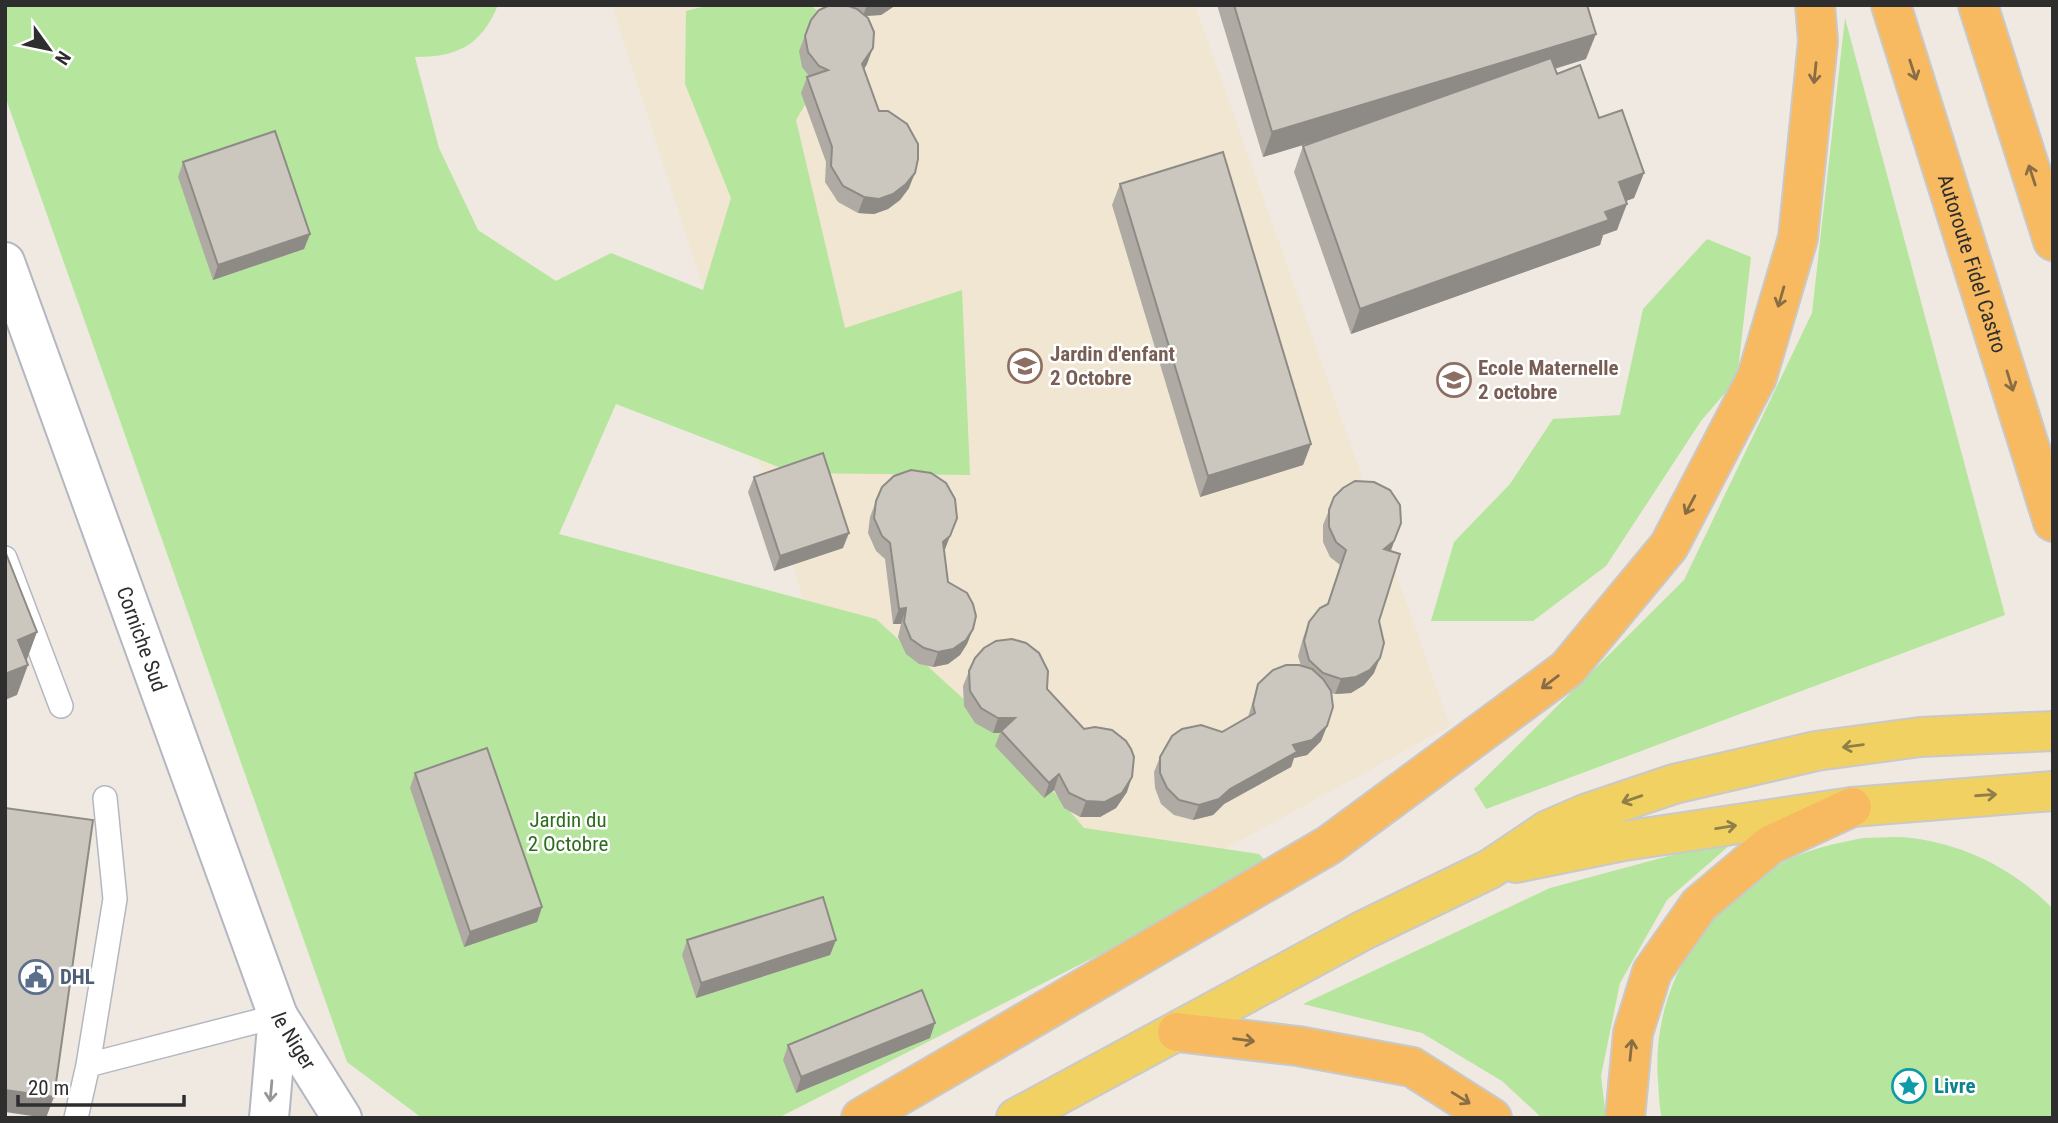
<svg xmlns="http://www.w3.org/2000/svg" width="2058" height="1123" viewBox="0 0 2058 1123" font-family="'Roboto Condensed',sans-serif">
  <rect width="100%" height="100%" fill="#efe9e1"/>
  <path fill="#f0e6d1" d="M 612,5 L 1195,5 L 1450,726 L 935,1007 Z"/>
  <path fill="#b6e59e" d="M 5,5 L 498,5 C 481,46 457,57 415,57 L 439,148 L 478,230 L 556,281 L 611,253 L 703,290 L 731,198 L 685,84 L 686,11 L 710,5 L 809,5 L 849,31 L 796,120 L 845,328 L 962,290 L 970,475 L 794,473 L 616,404 L 559,534 L 876,619 L 1016,747 L 1084,828 L 1259,854 L 1272,867 L 778,1118 L 422,1118 L 347,1062 L 5,96 Z
    M 1845,18 L 2005,615 L 1486,809 L 1474,789 L 1684,580 L 1812,313 Z
    M 1707,239 L 1751,257 L 1737,379 L 1701,421 L 1606,566 L 1533,621 L 1431,621 L 1454,542 L 1510,484 L 1553,419 L 1620,415 L 1643,309 Z
    M 1739,837 L 1667,900 L 1620,983 L 1601,1076 L 1606,1118 L 1542,1118 L 1502,1081 L 1422,1033 L 1303,1004 L 1550,888 Z
    M 1863,838 C 1879,838 1896,836 1912,838 C 1966,845 2015,870 2053,909 L 2053,1118 L 1662,1118 C 1659,1106 1659,1093 1658,1081 C 1651,994 1699,913 1773,868 C 1800,851 1832,844 1863,838 Z"/>
  <g fill="none" stroke-linecap="round" stroke-linejoin="round">
    <g stroke="#b4b7c1" stroke-width="26">
      <path id="service" d="M 5,558 L 61,706
        M 88,1065 L 115,899 L 105,798
        M 76,1118 L 88,1065 L 278,1016"/>
    </g>
    <g stroke="#b4b7c1" stroke-width="42">
      <g id="secondary">
        <path id="s1" d="M 5,262 L 278,1016 L 342,1118"/>
        <path d="M 269,1118 L 278,1016"/>
      </g>
    </g>
    <g stroke="#c9c9c9" stroke-width="42">
      <path id="primary" d="M 1516,863 L 1624,841 L 1852,807 L 2053,791
        M 1016,1118 L 1364,930 L 1490,869 L 1548,830 L 1585,814 L 1674,784 L 1816,751 L 1920,737 L 2053,731"/>
    </g>
    <g stroke="#c9c9c9" stroke-width="42">
      <g id="trunk">
        <path id="s2" d="M 1891,5 L 2053,522"/>
        <path d="M 1978,5 L 2053,241"/>
        <path d="M 1177,1032 L 1298,1046 L 1412,1067 L 1492,1118"/>
        <path d="M 861,1118 L 1329,845 L 1567,669 L 1669,546 L 1757,377 L 1798,238 L 1818,41 L 1815,5"/>
        <path d="M 1625,1118 L 1633,1033 L 1652,972 L 1699,905 L 1770,845 L 1852,807"/>
      </g>
    </g>
    <use href="#service" stroke="#fff" stroke-width="23"/>
    <use href="#secondary" stroke="#fff" stroke-width="38"/>
    <use href="#primary" stroke="#f2d163" stroke-width="38"/>
    <use href="#trunk" stroke="#f8ba60" stroke-width="38"/>
  </g>
  <path fill="#afaba4" d="M 830,5 L 896,5 L 881,15 L 865,16 L 867,64 L 864,69 L 879,111 L 909,188 L 900,200 L 888,209 L 874,214 L 858,213 L 838,202 L 825,182 L 826,162 L 801,93 L 807,77 L 809,76 L 802,67 L 799,51 L 811,20 Z
    M 1217,5 L 1587,5 L 1586,59 L 1555,69 L 1557,74 L 1599,118 L 1644,173 L 1634,198 L 1626,201 L 1617,230 L 1603,235 L 1600,245 L 1351,334 L 1294,172 L 1303,146 L 1329,137 L 1263,157 Z
    M 183,162 L 310,234 L 304,249 L 213,280 L 178,177 Z
    M 1120,184 L 1311,444 L 1303,465 L 1200,497 L 1112,205 Z
    M 754,477 L 843,548 L 774,571 L 748,492 Z
    M 876,501 L 944,551 L 948,582 L 973,629 L 967,644 L 960,655 L 948,664 L 933,667 L 919,664 L 906,654 L 898,637 L 901,624 L 893,624 L 885,559 L 876,551 L 868,533 L 870,517 Z
    M 1329,510 L 1391,551 L 1379,621 L 1374,673 L 1364,685 L 1351,693 L 1335,694 L 1331,693 L 1327,726 L 1321,741 L 1307,755 L 1294,758 L 1291,767 L 1224,804 L 1213,815 L 1193,820 L 1174,815 L 1161,804 L 1155,788 L 1154,772 L 1160,757 L 1222,732 L 1248,717 L 1258,684 L 1301,666 L 1298,656 L 1303,638 L 1309,622 L 1327,605 L 1340,565 L 1330,557 L 1323,542 L 1323,525 Z
    M 969,671 L 1047,689 L 1127,792 L 1116,808 L 1100,817 L 1080,817 L 1064,808 L 1054,790 L 1044,798 L 995,746 L 1000,733 L 993,733 L 975,723 L 964,706 L 963,686 Z
    M 415,773 L 542,907 L 537,922 L 464,947 L 410,788 Z
    M 687,940 L 836,940 L 830,955 L 696,998 L 682,955 Z
    M 930,1038 L 796,1093 L 783,1060 L 788,1045 Z"/>
  <path fill="#8e8b86" d="M 867,5 L 896,5 L 881,15 L 863,16 Z
    M 1596,34 L 1586,59 L 1263,157 L 1272,132 Z
    M 873,48 L 867,64 L 857,80 L 862,64 Z
    M 915,173 L 909,188 L 900,200 L 888,209 L 874,214 L 858,213 L 864,197 Z
    M 1644,173 L 1634,198 L 1610,207 L 1619,182 Z
    M 1627,204 L 1617,230 L 1603,235 L 1600,245 L 1351,334 L 1360,309 Z
    M 310,234 L 304,249 L 213,280 L 218,265 Z
    M 1311,444 L 1303,465 L 1200,497 L 1208,476 Z
    M 957,518 L 944,552 L 943,542 Z
    M 1401,523 L 1389,556 L 1384,549 Z
    M 849,533 L 843,548 L 774,571 L 780,556 Z
    M 906,608 L 901,624 L 893,624 L 899,609 Z
    M 973,629 L 967,644 L 960,655 L 948,664 L 933,667 L 938,652 Z
    M 37,632 L 26,662 L 18,640 Z
    M 1380,658 L 1374,673 L 1364,685 L 1351,693 L 1335,694 L 1341,679 Z
    M 28,665 L 17,695 L 5,700 L 5,674 Z
    M 998,718 L 1015,718 L 1001,731 L 1000,733 L 993,733 Z
    M 1327,726 L 1321,741 L 1307,755 L 1294,758 L 1291,767 L 1224,804 L 1213,815 L 1193,820 L 1199,805 L 1230,789 L 1293,745 Z
    M 1059,774 L 1054,790 L 1044,798 L 1049,783 Z
    M 1132,777 L 1127,792 L 1116,808 L 1100,817 L 1080,817 L 1086,801 Z
    M 542,907 L 537,922 L 464,947 L 470,932 Z
    M 836,940 L 830,955 L 696,998 L 701,983 Z
    M 935,1023 L 930,1038 L 796,1093 L 801,1077 Z
    M 5,1090 L 54,1097 L 46,1118 L 5,1112 Z"/>
  <path fill="#cbc7bf" stroke="#8e8b86" stroke-width="2" d="M 830,5 L 846,5 L 857,9 L 868,18 L 874,32 L 873,48 L 862,64 L 879,111 L 888,111 L 907,124 L 918,144 L 918,159 L 915,173 L 906,184 L 893,194 L 879,199 L 864,197 L 843,186 L 831,166 L 832,147 L 807,77 L 828,70 L 819,66 L 808,52 L 805,36 L 811,20 L 819,10 Z
    M 1234,5 L 1587,5 L 1596,34 L 1272,132 Z
    M 1551,58 L 1557,74 L 1580,65 L 1599,118 L 1622,110 L 1644,173 L 1619,182 L 1627,204 L 1605,212 L 1609,220 L 1360,309 L 1303,146 Z
    M 275,131 L 310,234 L 218,265 L 183,162 Z
    M 1223,152 L 1311,444 L 1208,476 L 1120,184 Z
    M 823,453 L 849,533 L 780,556 L 754,477 Z
    M 911,470 L 931,473 L 946,483 L 955,499 L 957,518 L 950,536 L 943,542 L 948,582 L 967,593 L 973,604 L 976,616 L 973,629 L 966,640 L 953,649 L 938,652 L 924,648 L 911,639 L 904,622 L 906,608 L 899,609 L 890,543 L 882,536 L 874,518 L 876,501 L 882,487 L 894,476 Z
    M 1355,481 L 1374,482 L 1390,490 L 1400,505 L 1401,523 L 1394,541 L 1384,549 L 1400,554 L 1379,621 L 1384,643 L 1380,658 L 1370,670 L 1356,677 L 1341,679 L 1323,673 L 1309,660 L 1304,641 L 1309,622 L 1320,608 L 1328,604 L 1346,550 L 1336,542 L 1329,527 L 1329,510 L 1334,497 L 1343,488 Z
    M 5,551 L 37,632 L 18,640 L 28,665 L 5,674 Z
    M 1012,639 L 1026,643 L 1039,653 L 1048,671 L 1047,689 L 1084,729 L 1095,727 L 1112,730 L 1126,741 L 1131,749 L 1134,757 L 1132,777 L 1122,793 L 1105,802 L 1086,801 L 1069,793 L 1059,774 L 1049,783 L 1001,731 L 1015,718 L 998,718 L 981,708 L 970,691 L 969,671 L 975,658 L 984,648 L 996,641 Z
    M 1286,665 L 1299,665 L 1312,669 L 1323,679 L 1331,691 L 1333,707 L 1327,726 L 1312,740 L 1293,745 L 1297,752 L 1230,789 L 1219,799 L 1199,805 L 1179,800 L 1167,788 L 1160,773 L 1160,757 L 1172,736 L 1182,729 L 1201,725 L 1222,732 L 1255,713 L 1253,705 L 1258,684 L 1273,670 Z
    M 487,748 L 542,907 L 470,932 L 415,773 Z
    M 5,808 L 93,820 L 54,1097 L 5,1090 Z
    M 823,897 L 836,940 L 701,983 L 687,940 Z
    M 922,990 L 935,1023 L 801,1077 L 788,1045 Z"/>
  <defs><path id="oneway-shaft" d="M-6 0H5M1.5-3L5.5 0L1.5 3" fill="none" stroke-width="1.6" stroke-linecap="round" stroke-linejoin="round" transform="scale(1.75)"/></defs>
  <g stroke="#896d44">
    <use href="#oneway-shaft" transform="translate(1913 70) rotate(72)"/>
    <use href="#oneway-shaft" transform="translate(1815 73) rotate(96)"/>
    <use href="#oneway-shaft" transform="translate(2032 175) rotate(-108)"/>
    <use href="#oneway-shaft" transform="translate(1781 297) rotate(106)"/>
    <use href="#oneway-shaft" transform="translate(2010 381) rotate(73)"/>
    <use href="#oneway-shaft" transform="translate(1690 505) rotate(118)"/>
    <use href="#oneway-shaft" transform="translate(1550 682) rotate(143)"/>
    <use href="#oneway-shaft" transform="translate(1244 1040) rotate(7)"/>
    <use href="#oneway-shaft" transform="translate(1631 1050) rotate(-84)"/>
    <use href="#oneway-shaft" transform="translate(1461 1098) rotate(32)"/>
  </g>
  <g stroke="#908048">
    <use href="#oneway-shaft" transform="translate(1853 746) rotate(172)"/>
    <use href="#oneway-shaft" transform="translate(1986 795) rotate(-4)"/>
    <use href="#oneway-shaft" transform="translate(1632 799) rotate(161)"/>
    <use href="#oneway-shaft" transform="translate(1726 827) rotate(-9)"/>
  </g>
  <use stroke="#969696" href="#oneway-shaft" transform="translate(271 1091) rotate(95)"/>
  <defs>
    <g id="school-ring" transform="scale(1.75)"><circle r="9.5" fill="#fff" stroke="#8d6e63" stroke-width="1.5"/><path d="M0-5L7-2L0 1L-7-2ZM-4 1L0 2.5L4 1V4Q0 6-4 4Z" fill="#8d6e63"/></g>
    <g id="civic-ring" transform="scale(1.75)"><circle r="9.5" fill="#fff" stroke="#5c6f8a" stroke-width="1.5"/><path d="M-.6-6.5H3V-4.5H.6V-3L4-1V1h2V6H-6V1h2V-1L-.6-3ZM-1.2 2.5V6h2.4V2.5Z" fill="#5c6f8a"/></g>
    <g id="sight-ring" transform="scale(1.75)"><circle r="9.5" fill="#fff" stroke="#0f9aa8" stroke-width="1.5"/><path d="M0-6L1.8-2.2L6-1.7L2.9 1.2L3.7 5.4L0 3.3L-3.7 5.4L-2.9 1.2L-6-1.7L-1.8-2.2Z" fill="#0f9aa8"/></g>
  </defs>
  <g fill-rule="evenodd">
    <use href="#school-ring" x="1025" y="366"/>
    <use href="#school-ring" x="1454" y="380"/>
    <use href="#civic-ring" x="36" y="977"/>
    <use href="#sight-ring" x="1909" y="1086"/>
  </g>
  <g text-anchor="middle" stroke-width="5" stroke-linejoin="round" paint-order="stroke">
    <g font-size="21" fill="#2e2e2e" stroke="#fff">
      <text dy="7" stroke="none"><textPath href="#s2" startOffset="271">Autoroute Fidel Castro</textPath></text>
      <text dy="7" stroke="none"><textPath href="#s1" startOffset="401">Corniche Sud</textPath></text>
      <text dy="7" stroke="none"><textPath href="#s1" startOffset="831">le Niger</textPath></text>
    </g>
    <g font-size="21" font-weight="bold" fill="#785e54" stroke="#fff" text-anchor="start">
      <text x="1050" y="361">Jardin d'enfant<tspan x="1050" dy="24">2 Octobre</tspan></text>
      <text x="1478" y="375">Ecole Maternelle<tspan x="1478" dy="24">2 octobre</tspan></text>
    </g>
    <g font-size="21" fill="#2c6e1b" stroke="#fff">
      <text x="568" y="827">Jardin du<tspan x="568" dy="24">2 Octobre</tspan></text>
    </g>
    <g font-size="21" font-weight="bold" fill="#4e5e75" stroke="#fff" text-anchor="start">
      <text x="60" y="984">DHL</text>
    </g>
    <g font-size="21" font-weight="bold" fill="#0d838f" stroke="#fff" text-anchor="start">
      <text x="1934" y="1093">Livre</text>
    </g>
  </g>
  <rect width="2058" height="1123" fill="none" stroke="#2e2e2e" stroke-width="14"/>
  <g transform="translate(49 49) rotate(123)" stroke="#ffffff" stroke-width="5" paint-order="stroke">
  <path d="M0-5L12 26L0 18L-12 26Z" fill="#2e2e2e"/>
  <text y="-10" font-size="19" font-weight="bold" text-anchor="middle" fill="#2e2e2e">N</text>
  </g>
  <path d="M18 1095v10h166v-10" fill="none" stroke="#2e2e2e" stroke-width="3.5"/>
  <text x="28" y="1095" font-size="21" fill="#2e2e2e" stroke="#ffffff" stroke-width="5" paint-order="stroke">20 m</text>
</svg>
